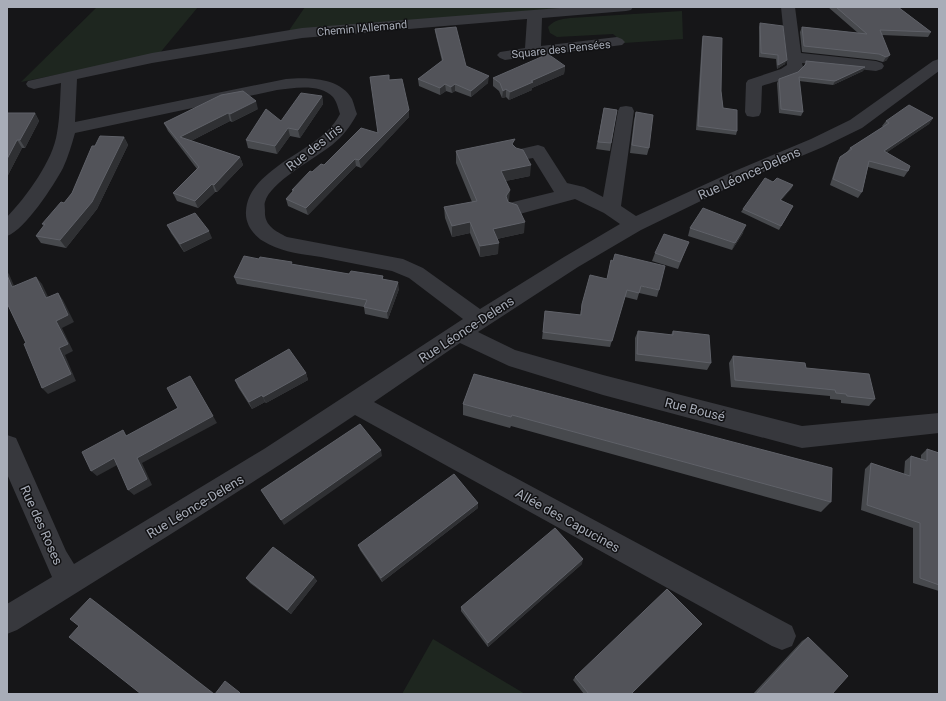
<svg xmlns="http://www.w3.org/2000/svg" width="946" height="701" viewBox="0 0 946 701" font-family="Roboto,sans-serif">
  <rect width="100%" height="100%" fill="#161618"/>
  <path fill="#1e261f" d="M 97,7 L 198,7 L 159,54 L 21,82 Z
    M 305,7 L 606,7 L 288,32 Z
    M 682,11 L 683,39 L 624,43 L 613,34 L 557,37 L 550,33 L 548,27 C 554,20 562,19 570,18 Z
    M 433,639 L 525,694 L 402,694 Z"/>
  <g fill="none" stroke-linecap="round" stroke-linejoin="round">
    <path fill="#37383d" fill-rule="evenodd" d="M 572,7 L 633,7 L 631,10 L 626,11 L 542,18 L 541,46 L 617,37 L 622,39 L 625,42 L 622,45 L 505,60 L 500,58 L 497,55 L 500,52 L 525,48 L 527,19 L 302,38 L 152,63 L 77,79 L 75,122 L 286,79 C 307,77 340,77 352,99 C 354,104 355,109 357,114 C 350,127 343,136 332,145 C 316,158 270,182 265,202 C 264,204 265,208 265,211 C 264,225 275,231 287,237 L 403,259 L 423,268 L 480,309 L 564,257 L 620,224 L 604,213 L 575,199 L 516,215 L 509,213 L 507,208 L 509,203 L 554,192 L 533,158 L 522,160 L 516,158 L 513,154 L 516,150 L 538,145 L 544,147 L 567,183 L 584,187 L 603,197 L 618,111 L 620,107 L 626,106 L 632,107 L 634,111 L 621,206 L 636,216 L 730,173 L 811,139 L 850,120 L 933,61 L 939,59 L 939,71 L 862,128 L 823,147 L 742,181 L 641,230 L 578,267 L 478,332 L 515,350 L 603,375 L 802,426 L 939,413 L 939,433 L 802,448 L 603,395 L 509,366 L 460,343 L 374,402 L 792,626 L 796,636 L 792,646 L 782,650 L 772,646 L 355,415 C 244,490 130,559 17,630 L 7,634 L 7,604 L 52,577 L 7,474 L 7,435 L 16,438 L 66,551 L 74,564 L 264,449 L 463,319 L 409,278 L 392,271 C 368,266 344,262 321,257 C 301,254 280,252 263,241 C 252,234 245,223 246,211 C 247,191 263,177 278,166 C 299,150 327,139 340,114 C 338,108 337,102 333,97 C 320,83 293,88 277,90 L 75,133 C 72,144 68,157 63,168 C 54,185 25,230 7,236 L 7,217 C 26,197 53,161 57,133 C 60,117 60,99 61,83 L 34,89 L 28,87 L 26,84 L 28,81 L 152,53 L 302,28 Z
      M 781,7 L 795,7 L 801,53 L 876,61 L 882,63 L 884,66 L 882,69 L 876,71 L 802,63 L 803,67 C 795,79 775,81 762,86 L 761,112 L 759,116 L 753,117 L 747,116 L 745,112 L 746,83 L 748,80 L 781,69 L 787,65 Z"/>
  </g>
  <path fill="#47494d" d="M 828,7 L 898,7 L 931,32 L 928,37 L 882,35 L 887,60 L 883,62 L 876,60 L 802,52 L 800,32 L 802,27 L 858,33 Z
    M 760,23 L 785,64 L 777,69 L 776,59 L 759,57 L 759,27 Z
    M 435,29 L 466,66 L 488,83 L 471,97 L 455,91 L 452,93 L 446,91 L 440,95 L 419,86 L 418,79 L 442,61 L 436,36 Z
    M 703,36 L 721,91 L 723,108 L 737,131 L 736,135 L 696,130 L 702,40 Z
    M 806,61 L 865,67 L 863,71 L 833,85 L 799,81 L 803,112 L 801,116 L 779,113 L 777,83 L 779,79 L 798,72 L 804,66 Z
    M 565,66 L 564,74 L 532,88 L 532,90 L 509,100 L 506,97 L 502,98 L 499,91 L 493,86 L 493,78 Z
    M 389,80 L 409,110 L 409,117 L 361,168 L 356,166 L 308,215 L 288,206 L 286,199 L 293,192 L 292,190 L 324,165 L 378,133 Z
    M 322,96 L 323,104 L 300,138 L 290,136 L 277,154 L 248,148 L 246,140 L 281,121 Z
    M 604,108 L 617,110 L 610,151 L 596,149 Z
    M 258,109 L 232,122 L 230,121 L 191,141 L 240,157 L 243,165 L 217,192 L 215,192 L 198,208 L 177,201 L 173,193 L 197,169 L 168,131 L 164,123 Z
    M 636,112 L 649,148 L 647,155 L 630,153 L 634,120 Z
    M 35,113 L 39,121 L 25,148 L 22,148 L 7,177 L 7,114 Z
    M 933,118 L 929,124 L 887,152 L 908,171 L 904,177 L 868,167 L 862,192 L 858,198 L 830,185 L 837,163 L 840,157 L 847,152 L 850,148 L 883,127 L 882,126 L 886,121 Z
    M 124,137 L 128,145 L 97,209 L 66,248 L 41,243 L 36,236 L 44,226 L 42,224 L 64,203 L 72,193 L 95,146 Z
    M 514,146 L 530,176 L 505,181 L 509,201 L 508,202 L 524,233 L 497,239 L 498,254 L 480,257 L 470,233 L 452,237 L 445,218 L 444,207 L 472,202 L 456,163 L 456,151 Z
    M 773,182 L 793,185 L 791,189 L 781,200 L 793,206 L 779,230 L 741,212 L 743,209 Z
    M 167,225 L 212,238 L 184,252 L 171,233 Z
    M 690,228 L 743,233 L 732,250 L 688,236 Z
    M 686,249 L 678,269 L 652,261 L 655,253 Z
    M 293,265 L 349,274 L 383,276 L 383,279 L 399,289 L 388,319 L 365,314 L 364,307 L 237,284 L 234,277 Z
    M 607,279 L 659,290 L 657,297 L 639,293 L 637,300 L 625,297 L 610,347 L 542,339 L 545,311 L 580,315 L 582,304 Z
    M 638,331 L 671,335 L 673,331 L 711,363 L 707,370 L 635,361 L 635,338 Z
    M 733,356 L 806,368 L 875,399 L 869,406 L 841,403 L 841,400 L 830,399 L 830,396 L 731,387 L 729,363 Z
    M 306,373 L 308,380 L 266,403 L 265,402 L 252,409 L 238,387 L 235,380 Z
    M 474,374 L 831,502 L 821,512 L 511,426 L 510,428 L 463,415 L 463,404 Z
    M 927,449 L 939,453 L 939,591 L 913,583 L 913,528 L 861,510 L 865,469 L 871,463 L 904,474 L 905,461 L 911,456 L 921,459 L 921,455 Z
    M 478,508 L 382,582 L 360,550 L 358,545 Z
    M 582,564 L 488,647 L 461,611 L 461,607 Z
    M 314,577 L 317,581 L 291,614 L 250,583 L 246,578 Z
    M 808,637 L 832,694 L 753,694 L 802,641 Z
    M 575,677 L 631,694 L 584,694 L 573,680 Z"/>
  <path fill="#2f3033" d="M 890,55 L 887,60 L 883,62 L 886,57 Z
    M 787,60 L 785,64 L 777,69 L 778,65 Z
    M 565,66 L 564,74 L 532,88 L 532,90 L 509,100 L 510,92 L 531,81 Z
    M 865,67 L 863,71 L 833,85 L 835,81 Z
    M 489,76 L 488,83 L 471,97 L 471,91 Z
    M 445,84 L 446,91 L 440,95 L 440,88 Z
    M 455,84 L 455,91 L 452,93 L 451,87 Z
    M 506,89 L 506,97 L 502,98 L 503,91 Z
    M 322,96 L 323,104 L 300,138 L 298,130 Z
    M 256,101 L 258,109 L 232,122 L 230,114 Z
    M 409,110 L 409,117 L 361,168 L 359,160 Z
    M 35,113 L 39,121 L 25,148 L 20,140 Z
    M 228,113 L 230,121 L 183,145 L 180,137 Z
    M 933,118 L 929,124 L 880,157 L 884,151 Z
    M 288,128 L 290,136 L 277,154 L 275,146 Z
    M 124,137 L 128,145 L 97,209 L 66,248 L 60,240 Z
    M 17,140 L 22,148 L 7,177 L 7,159 Z
    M 240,157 L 243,165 L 217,192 L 214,185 Z
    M 355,159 L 356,166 L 308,215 L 306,208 Z
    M 531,165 L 530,176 L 500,182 L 501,171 Z
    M 212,184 L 215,192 L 198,208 L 195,201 Z
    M 793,185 L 791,189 L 778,204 L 780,200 Z
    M 510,190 L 509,201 L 506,207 L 506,196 Z
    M 470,222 L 470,233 L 452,237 L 452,226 Z
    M 525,222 L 524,233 L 492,240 L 493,229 Z
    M 746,225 L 743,233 L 732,250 L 735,243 Z
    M 209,231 L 212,238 L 184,252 L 180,244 Z
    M 499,243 L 498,254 L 480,257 L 480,246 Z
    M 7,272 L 9,274 L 18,295 L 12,287 L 7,275 Z
    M 36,277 L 42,284 L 52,305 L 46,298 Z
    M 398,282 L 399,289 L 388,319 L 387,312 Z
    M 58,293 L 63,300 L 74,322 L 62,328 L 73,351 L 65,355 L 76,381 L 48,394 L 42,388 L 59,348 L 56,321 Z
    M 306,373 L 308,380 L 266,403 L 263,397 Z
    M 194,382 L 217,423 L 142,463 L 152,485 L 134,495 L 128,490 L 137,458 L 213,416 Z
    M 262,395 L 265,402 L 252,409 L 249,402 Z
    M 381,450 L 382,456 L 284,525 L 281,520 Z
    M 114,458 L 119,464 L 97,476 L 91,471 Z
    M 478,503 L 478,508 L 382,582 L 381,578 Z
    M 583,559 L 582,564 L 488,647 L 488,643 Z
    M 314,577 L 317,581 L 291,614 L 287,610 Z
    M 90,598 L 96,602 L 215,694 L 214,694 Z"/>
  <path fill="#525359" stroke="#5f6168" d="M 836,7 L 898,7 L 931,32 L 880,30 L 890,55 L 886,57 L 879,54 L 804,46 L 802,27 L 867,34 Z
    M 760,23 L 783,26 L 787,60 L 778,65 L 778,55 L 761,53 Z
    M 456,27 L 466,66 L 489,76 L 471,91 L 455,84 L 451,87 L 445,84 L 440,88 L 418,79 L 443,60 L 435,29 Z
    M 703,36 L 722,38 L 721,91 L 723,108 L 737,110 L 737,131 L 698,126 Z
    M 548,54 L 565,66 L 531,81 L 533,82 L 510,92 L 506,89 L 503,91 L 500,83 L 493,78 Z
    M 806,61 L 865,67 L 835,81 L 799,77 L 803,112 L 781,109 L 779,79 L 798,72 L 806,64 Z
    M 389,75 L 389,80 L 402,79 L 409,110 L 359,160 L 355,159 L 306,208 L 286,199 L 294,190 L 292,190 L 310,171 L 312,172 L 321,164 L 324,165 L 361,128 L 378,133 L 370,77 Z
    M 243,91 L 256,101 L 230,114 L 228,113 L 180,137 L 240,157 L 214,185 L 212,184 L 195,201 L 173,193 L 199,167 L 164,123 L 221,95 Z
    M 301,93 L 322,96 L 298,130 L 288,128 L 275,146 L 246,140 L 266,109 L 281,121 Z
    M 909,105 L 933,118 L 884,151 L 910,166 L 908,171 L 869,161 L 862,192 L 833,179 L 840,157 L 852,149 L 850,148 L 889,123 L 886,121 Z
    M 604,108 L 617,110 L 611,143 L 598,142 Z
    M 636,112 L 653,115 L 649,148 L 632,145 Z
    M 8,113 L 35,113 L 20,140 L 17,140 L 7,159 L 7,114 Z
    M 100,136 L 124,137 L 92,202 L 60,240 L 36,236 L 45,224 L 42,224 L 61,202 L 64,203 L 72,193 L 92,146 L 95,146 Z
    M 515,139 L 512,144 L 516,148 L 523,150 L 531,165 L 501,171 L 510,190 L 506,196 L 508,202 L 517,205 L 525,222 L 493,229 L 499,243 L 480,246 L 470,222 L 452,226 L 444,207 L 477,201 L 456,151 Z
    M 765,178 L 773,182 L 777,178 L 793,185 L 780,200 L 793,206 L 781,226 L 743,209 Z
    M 703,208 L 746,225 L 735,243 L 690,228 Z
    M 195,213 L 209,231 L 180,244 L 167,225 Z
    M 664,234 L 689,242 L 680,262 L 655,253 Z
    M 615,254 L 665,266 L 659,290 L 641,286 L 639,293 L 627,290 L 612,341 L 543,332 L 545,311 L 581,315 L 582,304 L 590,275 L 607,279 L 611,260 L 613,261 Z
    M 244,256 L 259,259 L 260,257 L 292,262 L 291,264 L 349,274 L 351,271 L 383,276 L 382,279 L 398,282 L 387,312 L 364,307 L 367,300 L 234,277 Z
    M 7,275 L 12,287 L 36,277 L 46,298 L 58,293 L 68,315 L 56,321 L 68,344 L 59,348 L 71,374 L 42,388 L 24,344 L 26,343 L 7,303 Z
    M 638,331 L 673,335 L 673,331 L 709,335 L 711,363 L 637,354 Z
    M 289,349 L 306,373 L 263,397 L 262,395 L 249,402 L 235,380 Z
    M 733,356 L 805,363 L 806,368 L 869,374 L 875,399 L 847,396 L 846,394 L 836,393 L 835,390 L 735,380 Z
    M 474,374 L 832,468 L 831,502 L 512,415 L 511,417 L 463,404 Z
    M 190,376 L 213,416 L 137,458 L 147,479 L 128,490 L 114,458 L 91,471 L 82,452 L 123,430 L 126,436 L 178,408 L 167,388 Z
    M 360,424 L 381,450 L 281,520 L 261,490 Z
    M 927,449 L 939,453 L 939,585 L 920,578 L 920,523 L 867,505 L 871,463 L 910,476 L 911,456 L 927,461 Z
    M 454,474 L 478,503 L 381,578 L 358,545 Z
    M 555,528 L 583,559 L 488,643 L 461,607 Z
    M 273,547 L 314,577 L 287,610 L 246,578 Z
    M 667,589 L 702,624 L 631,694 L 589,694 L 575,677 Z
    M 90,598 L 214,694 L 141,694 L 69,637 L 79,626 L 70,619 Z
    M 808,637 L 848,676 L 832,694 L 756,694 Z
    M 225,681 L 239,692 L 241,694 L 215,694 Z"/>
  <g text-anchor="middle" stroke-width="3" stroke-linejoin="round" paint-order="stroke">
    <g font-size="11" fill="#a8adb8" stroke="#111113">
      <text transform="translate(362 28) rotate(-5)" y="4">Chemin l'Allemand</text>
      <text transform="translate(561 49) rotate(-6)" y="4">Square des Pensées</text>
    </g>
    <g font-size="13" fill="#a8adb8" stroke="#111113">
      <text transform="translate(314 147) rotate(-38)" y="5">Rue des Iris</text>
      <text transform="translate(749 173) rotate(-24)" y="5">Rue Léonce-Delens</text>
      <text transform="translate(466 329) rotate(-33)" y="5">Rue Léonce-Delens</text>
      <text transform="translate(695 409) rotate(14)" y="5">Rue Bousé</text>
      <text transform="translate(195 506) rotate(-31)" y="5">Rue Léonce-Delens</text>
      <text transform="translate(568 520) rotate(29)" y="5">Allée des Capucines</text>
      <text transform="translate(42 525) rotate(66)" y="5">Rue des Roses</text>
    </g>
  </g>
  <rect width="946" height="701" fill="none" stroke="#a8adb8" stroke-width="16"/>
</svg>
